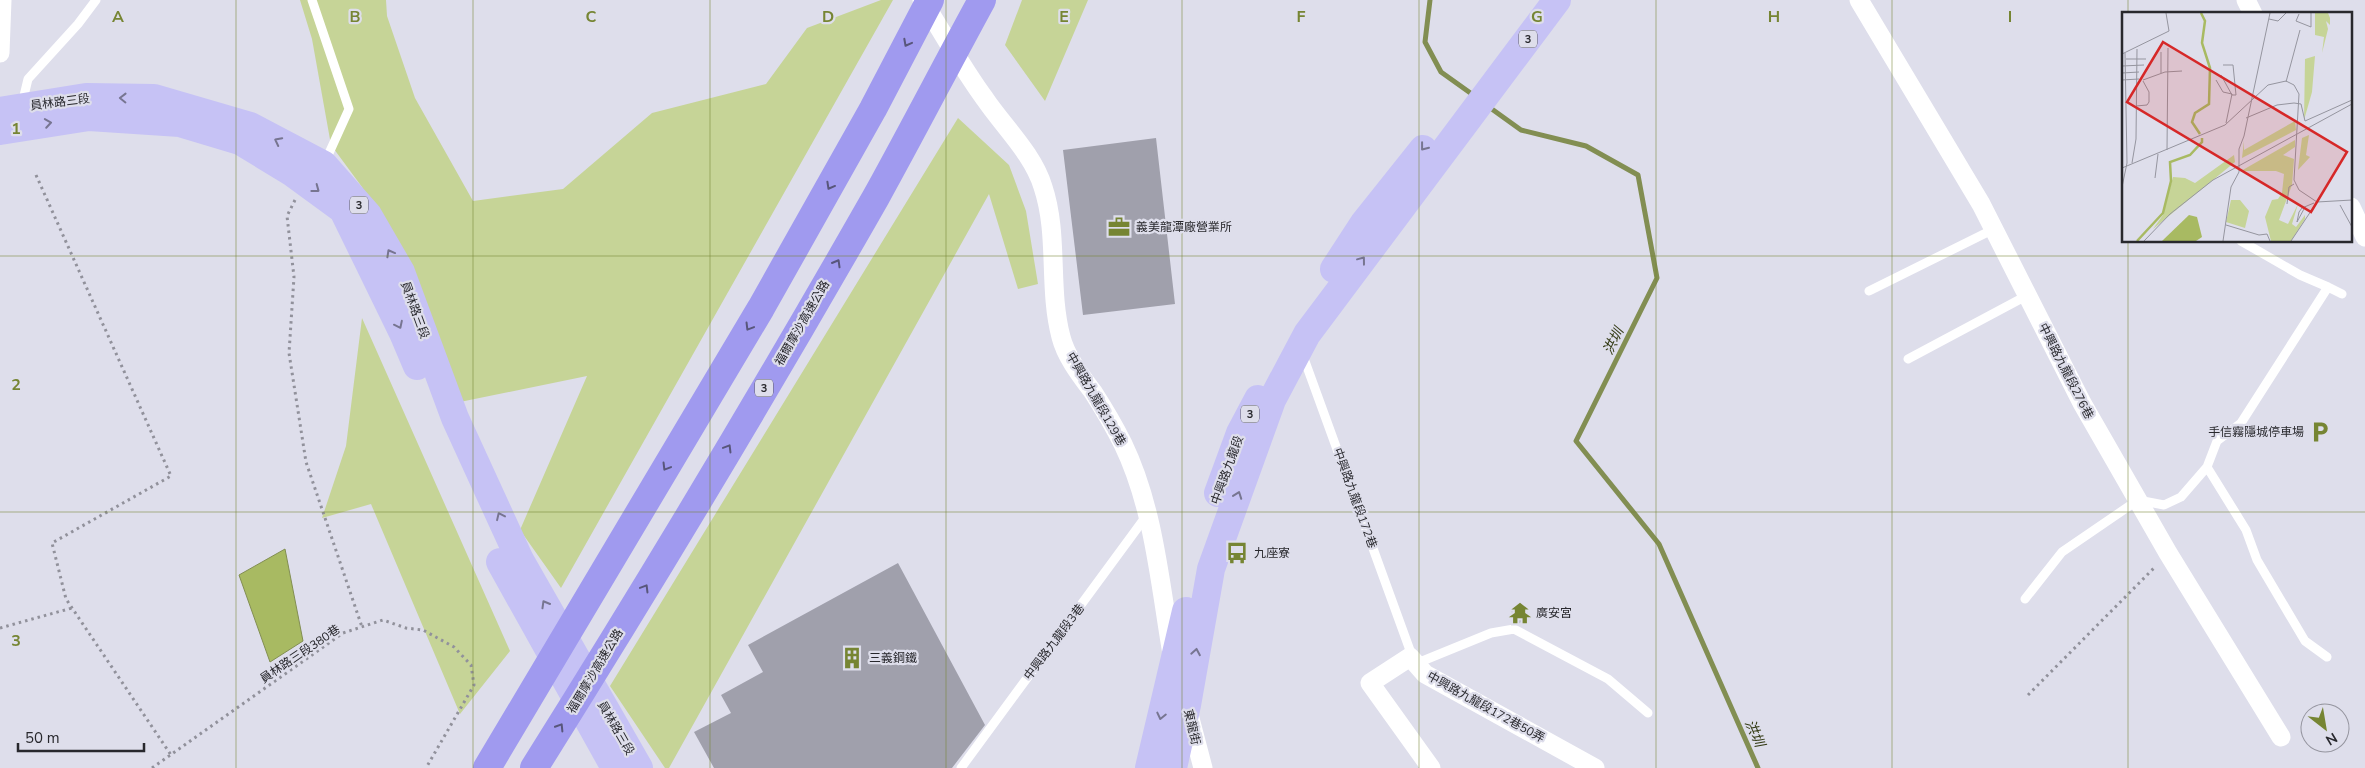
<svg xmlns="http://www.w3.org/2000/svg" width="2365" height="768" viewBox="0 0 2365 768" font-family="'Nunito Sans','Noto Sans TC',sans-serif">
  <rect width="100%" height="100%" fill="#dedeeb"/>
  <path fill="#c6d497" d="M 300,0 L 386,0 L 387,16 L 415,98 L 473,201 L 563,189 L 652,113 L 766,84 L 807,28 L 881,0 L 893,0 L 561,588 L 520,530 L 587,376 L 455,403 L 362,187 L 331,145 L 312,39 Z
    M 1022,0 L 1088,0 L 1045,101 L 1005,45 Z
    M 958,118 L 1009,165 L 1026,211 L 1038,284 L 1018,289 L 989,194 L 669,768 L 665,768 L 610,686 Z
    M 362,318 L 510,651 L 460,714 L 371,504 L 322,518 L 346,446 Z"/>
  <path fill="#a8ba62" stroke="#828e52" d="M 285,549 L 303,641 L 270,662 L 239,575 Z"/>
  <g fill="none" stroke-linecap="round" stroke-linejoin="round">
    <path stroke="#828e52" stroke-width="5" d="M 1430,0 L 1425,42 L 1441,72 L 1476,97
      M 1489,107 L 1521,130 L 1586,146 L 1638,175 L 1657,278 L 1576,441 L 1659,544 L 1758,768"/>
  </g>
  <path fill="#a0a0ac" d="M 1156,138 L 1175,304 L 1083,315 L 1063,150 Z
    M 898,563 L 985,725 L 952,768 L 714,768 L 694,732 L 731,713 L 721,695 L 763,672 L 748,645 Z
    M 1523,603 L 1530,617 L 1518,624 L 1510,609 Z"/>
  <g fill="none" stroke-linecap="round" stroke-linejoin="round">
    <path stroke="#91919b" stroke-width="3" stroke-dasharray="2.5 4" stroke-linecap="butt" d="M 36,175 L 171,476 L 52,543 L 66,599 L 171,755
      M 295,200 L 287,216 L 294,277 L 289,353 L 306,462 L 362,627
      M 0,628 L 72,608
      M 2028,695 L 2156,566
      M 152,768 L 343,633 L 383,620 L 406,628 L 423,630 L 454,647 L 471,665 L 474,685 L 426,768"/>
    <path stroke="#fff" stroke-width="9" d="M 312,0 L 349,109 L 325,162
      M 22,104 L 28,79 L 78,24 L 96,0
      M 2241,241 L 2300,275 L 2328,287
      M 1869,291 L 1994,229
      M 1302,353 L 1415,664 L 1491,633 L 1514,629 L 1608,679 L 1648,713
      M 1908,359 L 2028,295
      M 2207,467 L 2246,530 L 2257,560 L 2305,641 L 2327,657
      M 2025,599 L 2062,552 L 2138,500 L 2164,505 L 2181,497 L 2207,467 L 2217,441 L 2241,423 L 2328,287 L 2342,294
      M 961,768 L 1147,515"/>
    <path stroke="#fff" stroke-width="19" d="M 922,0 C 943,33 962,68 985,99 C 1004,127 1033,154 1043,187 C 1059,235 1048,288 1061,337 C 1066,357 1081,376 1093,392 C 1104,409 1114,426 1123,444 C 1154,508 1160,584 1172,654
      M 1859,0 L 1981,204 L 2082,403 L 2168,553 L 2281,737
      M 2246,0 L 2253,14
      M 0,53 L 2,0
      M 2351,207 L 2365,237
      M 1188,711 L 1203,768
      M 1431,768 L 1370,683 L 1410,657 L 1425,674 L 1595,768"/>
    <path stroke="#c6c2f5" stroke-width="28" d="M 0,111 L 86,97 L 154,98 L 250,126 L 324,165 L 368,215 L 401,272 L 455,418 L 520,560 L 639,768
      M 0,131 L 89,117 L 180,123 L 240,141 L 291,172 L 343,210 L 403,333 L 417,366
      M 1334,269 L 1364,223 L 1423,149
      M 1218,493 L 1240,433 L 1258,399
      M 500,562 L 615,768
      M 1149,768 L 1186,611
      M 1173,768 L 1187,705 L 1211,569 L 1272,400 L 1307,334 L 1557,0"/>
    <path stroke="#a09aef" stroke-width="28" d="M 487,768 L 761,308 L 873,109 L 930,0
      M 534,768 C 652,580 766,390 876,197 C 912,132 946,66 982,0"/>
  </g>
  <defs><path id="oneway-chevron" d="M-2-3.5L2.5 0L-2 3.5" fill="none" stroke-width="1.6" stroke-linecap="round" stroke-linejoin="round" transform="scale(1.25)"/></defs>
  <g stroke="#58567b">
    <use href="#oneway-chevron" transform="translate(907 43) rotate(118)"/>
    <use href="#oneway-chevron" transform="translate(830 186) rotate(119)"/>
    <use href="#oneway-chevron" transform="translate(837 263) rotate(-60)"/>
    <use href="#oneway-chevron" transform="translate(749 327) rotate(121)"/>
    <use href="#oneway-chevron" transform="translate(728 448) rotate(-59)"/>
    <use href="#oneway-chevron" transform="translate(666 467) rotate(121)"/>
    <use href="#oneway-chevron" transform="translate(645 588) rotate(-59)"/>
    <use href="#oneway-chevron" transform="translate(560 727) rotate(-58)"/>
  </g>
  <g stroke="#777591">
    <use href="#oneway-chevron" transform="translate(123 98) rotate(-179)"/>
    <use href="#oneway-chevron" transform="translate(48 123) rotate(-9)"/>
    <use href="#oneway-chevron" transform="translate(278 141) rotate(-153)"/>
    <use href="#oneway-chevron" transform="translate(1424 147) rotate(128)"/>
    <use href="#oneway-chevron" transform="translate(316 189) rotate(37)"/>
    <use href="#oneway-chevron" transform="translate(390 253) rotate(-119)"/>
    <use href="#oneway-chevron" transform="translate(1362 260) rotate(-53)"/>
    <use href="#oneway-chevron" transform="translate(399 325) rotate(64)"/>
    <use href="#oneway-chevron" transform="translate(1238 495) rotate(-70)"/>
    <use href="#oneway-chevron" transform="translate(500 516) rotate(-115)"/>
    <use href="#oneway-chevron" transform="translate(545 604) rotate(-120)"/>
    <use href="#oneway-chevron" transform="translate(1196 652) rotate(-80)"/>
    <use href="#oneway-chevron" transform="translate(1161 716) rotate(103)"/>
  </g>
  <path fill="none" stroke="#768533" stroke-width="1" stroke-opacity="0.55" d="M 236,0 L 236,768M 473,0 L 473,768M 710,0 L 710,768M 946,0 L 946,768M 1182,0 L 1182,768M 1419,0 L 1419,768M 1656,0 L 1656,768M 1892,0 L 1892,768M 2128,0 L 2128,14M 2128,241 L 2128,768M 0,256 L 2365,256M 0,512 L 2365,512"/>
  <defs>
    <g id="office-bare" transform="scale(1.725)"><path d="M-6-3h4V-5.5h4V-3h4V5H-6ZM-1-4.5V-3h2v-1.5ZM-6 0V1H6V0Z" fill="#768533" stroke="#dedeeb" stroke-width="2.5" paint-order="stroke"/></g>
    <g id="parking-bare" transform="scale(1.725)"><path d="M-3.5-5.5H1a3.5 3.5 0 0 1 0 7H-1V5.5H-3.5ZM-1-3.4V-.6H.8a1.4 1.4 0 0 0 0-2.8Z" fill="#768533" stroke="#dedeeb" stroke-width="2.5" paint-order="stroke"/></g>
    <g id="bus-bare" transform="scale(1.725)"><path d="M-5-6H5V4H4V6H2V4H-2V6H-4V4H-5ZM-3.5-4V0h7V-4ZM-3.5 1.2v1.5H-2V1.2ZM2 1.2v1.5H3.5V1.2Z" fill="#768533" stroke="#dedeeb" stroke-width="2.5" paint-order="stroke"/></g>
    <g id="temple-bare" transform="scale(1.725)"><path d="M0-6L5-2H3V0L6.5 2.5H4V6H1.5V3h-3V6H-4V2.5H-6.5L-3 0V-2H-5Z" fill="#768533" stroke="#dedeeb" stroke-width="2.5" paint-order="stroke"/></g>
    <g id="building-bare" transform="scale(1.725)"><path d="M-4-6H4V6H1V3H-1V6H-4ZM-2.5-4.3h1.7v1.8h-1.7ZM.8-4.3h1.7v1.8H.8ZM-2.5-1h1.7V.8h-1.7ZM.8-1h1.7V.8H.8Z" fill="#768533" stroke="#dedeeb" stroke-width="2.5" paint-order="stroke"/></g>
  </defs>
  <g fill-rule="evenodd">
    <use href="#office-bare" x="1119" y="227"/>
    <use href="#parking-bare" x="2320" y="432"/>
    <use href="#bus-bare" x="1237" y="553"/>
    <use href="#temple-bare" x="1520" y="613"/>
    <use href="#building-bare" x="852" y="658"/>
  </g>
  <g text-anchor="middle" stroke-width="4.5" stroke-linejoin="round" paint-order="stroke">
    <g fill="#dedeeb" stroke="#5f5f66" stroke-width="1">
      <rect x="1519" y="30.5" width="18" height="17" rx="4"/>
      <rect x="350" y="196.5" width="18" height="17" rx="4"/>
      <rect x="755" y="379.5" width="18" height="17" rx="4"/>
      <rect x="1241" y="405.5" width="18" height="17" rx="4"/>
    </g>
    <g font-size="11" font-weight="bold" fill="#28282d">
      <text x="1528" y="43">3</text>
      <text x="359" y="209">3</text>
      <text x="764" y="392">3</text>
      <text x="1250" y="418">3</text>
    </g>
    <g font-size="12" fill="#28282d" stroke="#dedeeb">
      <text transform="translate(60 102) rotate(-7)" y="4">員林路三段</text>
      <text transform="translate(415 310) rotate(70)" y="4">員林路三段</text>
      <text transform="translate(802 323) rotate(-60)" y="4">福爾摩沙高速公路</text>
      <text transform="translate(2066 371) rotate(63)" y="4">中興路九龍段276巷</text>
      <text transform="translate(1096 399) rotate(60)" y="4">中興路九龍段129巷</text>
      <text transform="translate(1227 470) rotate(-70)" y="4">中興路九龍段</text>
      <text transform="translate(1355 498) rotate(70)" y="4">中興路九龍段172巷</text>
      <text transform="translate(1054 642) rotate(-53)" y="4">中興路九龍段3巷</text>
      <text transform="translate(300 654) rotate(-34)" y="4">員林路三段380巷</text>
      <text transform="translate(595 671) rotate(-59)" y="4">福爾摩沙高速公路</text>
      <text transform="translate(1486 707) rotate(29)" y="4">中興路九龍段172巷50弄</text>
      <text transform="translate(1192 727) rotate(77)" y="4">東龍街</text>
      <text transform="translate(616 728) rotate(60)" y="4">員林路三段</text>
    </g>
    <g font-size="12" fill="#28282d" stroke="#dedeeb" text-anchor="start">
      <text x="1136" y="231">義美龍潭廠營業所</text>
      <text x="2304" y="436" text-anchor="end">手信霧隱城停車場</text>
      <text x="1254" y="557">九座寮</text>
      <text x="1536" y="617">廣安宮</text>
      <text x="869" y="662">三義鋼鐵</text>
    </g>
    <g font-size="14" font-style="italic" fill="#343b15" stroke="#dedeeb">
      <text transform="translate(1613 341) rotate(-64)" y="5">洪圳</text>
      <text transform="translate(1755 733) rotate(66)" y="5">洪圳</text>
    </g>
  </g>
  <g transform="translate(2122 12)">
    <rect width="230" height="230" fill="#dedeeb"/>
    <path d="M 193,1 L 206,1 L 208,6 L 208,13 L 204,9 L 206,17 L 200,41 L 202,25 L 193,23 ZM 193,44 L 190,80 L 182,108 L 183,47 ZM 173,109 L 174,118 L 120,146 L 122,129 L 122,138 ZM 187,123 L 184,143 L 188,145 L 176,158 L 180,126 ZM 173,128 L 173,135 L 161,143 L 172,147 L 170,173 L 157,208 L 166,212 L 176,192 L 170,212 L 174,215 L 183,203 L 183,207 L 169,229 L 149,229 L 143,205 L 150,188 L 156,187 L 160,181 L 162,162 L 154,159 L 119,159 ZM 112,143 L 113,150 L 31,217 L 41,203 L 51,165 L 63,166 L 73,171 ZM 109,188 L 118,188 L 127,199 L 123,216 L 104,210 Z" fill="#c6d497"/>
    <path d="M 67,203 L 75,205 L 80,225 L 74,229 L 40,229 Z" fill="#a8ba62"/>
    <path fill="none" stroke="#a8ba62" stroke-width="2.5" d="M 78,122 L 70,110 L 73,101 L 87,92 L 88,56 L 80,31 L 83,9 L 79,1M 15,229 L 41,201 L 49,169 L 48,150 L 68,143 L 80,130 L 80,126"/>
    <path fill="none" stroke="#95959f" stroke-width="1" d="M 177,2 L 174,9 L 189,15 L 189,1M 147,7 L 156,9 L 164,1M 39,40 L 39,61M 0,42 L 47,19 L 44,1M 4,47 L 24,47M 0,54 L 22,53M 0,61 L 17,60M 99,63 L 110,83 L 114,83 L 111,53 L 101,53M 0,68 L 17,67M 21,68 L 43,60 L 60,59M 94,68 L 101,80 L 110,82 L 104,111M 164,70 L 178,18M 14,94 L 25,93 L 27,90 L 27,80 L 21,69M 124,106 L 155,93 L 172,91 L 179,92 L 183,109 L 230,88M 45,138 L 46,36M 10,151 L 14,127 L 15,37M 0,156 L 103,113 L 146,73 L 164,69 L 172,73 L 177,82 L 172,168 L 177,178 L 195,190 L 230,188M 33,166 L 36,142M 0,175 L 5,151 L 3,41M 165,192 L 167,175 L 172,172M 218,193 L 230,215M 183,195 L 175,210 L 177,200 L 180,196 L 192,191M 104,213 L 137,223 L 145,222 L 148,229M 22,229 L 48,202 L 91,168 L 230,92M 101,229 L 109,175 L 117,160 L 117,137 L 122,124 L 148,1M 169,229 L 195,190"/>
    <path fill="#d62828" fill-opacity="0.15" stroke="#d62828" stroke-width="2.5" d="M 41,30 L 225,140 L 189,200 L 5,90 Z"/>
    <rect width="230" height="230" fill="none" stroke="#28282d" stroke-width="2.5"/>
  </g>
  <g font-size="16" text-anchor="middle" font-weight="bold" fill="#768533" stroke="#dedeeb" stroke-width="4.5" stroke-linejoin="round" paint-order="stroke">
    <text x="118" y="22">A</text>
    <text x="355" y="22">B</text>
    <text x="591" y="22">C</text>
    <text x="828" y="22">D</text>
    <text x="1064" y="22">E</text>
    <text x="1301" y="22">F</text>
    <text x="1537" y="22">G</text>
    <text x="1774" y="22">H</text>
    <text x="2010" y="22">I</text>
    <text x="16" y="134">1</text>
    <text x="16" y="390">2</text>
    <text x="16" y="646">3</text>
  </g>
  <g transform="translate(2325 728) rotate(149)"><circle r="24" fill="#dedeeb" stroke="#95959f"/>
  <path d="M0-4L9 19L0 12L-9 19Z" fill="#768533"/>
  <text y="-8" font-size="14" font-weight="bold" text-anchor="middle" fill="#28282d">N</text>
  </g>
  <path d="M18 743v8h126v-8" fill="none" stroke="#28282d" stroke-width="2.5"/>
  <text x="25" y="743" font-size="15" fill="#28282d" stroke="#dedeeb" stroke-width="4" paint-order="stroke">50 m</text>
</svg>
